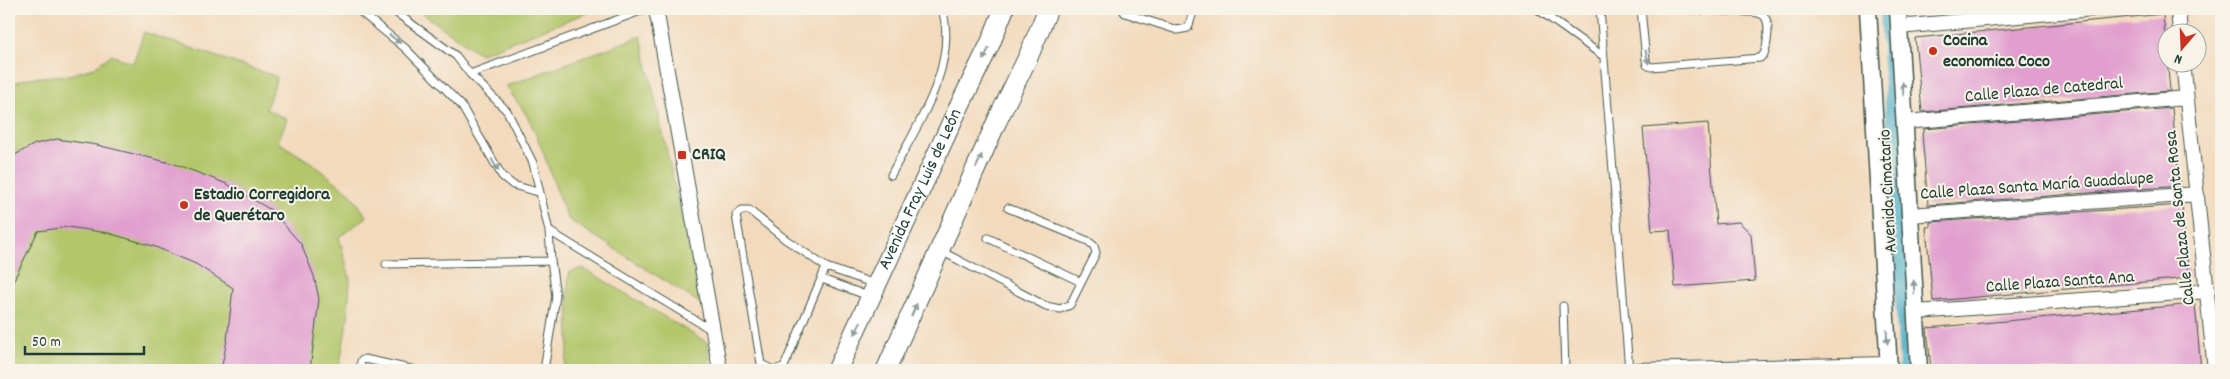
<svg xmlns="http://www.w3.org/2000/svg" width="2230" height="379" viewBox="0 0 2230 379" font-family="Dekko,sans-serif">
	<rect width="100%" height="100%" fill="#f7f3e8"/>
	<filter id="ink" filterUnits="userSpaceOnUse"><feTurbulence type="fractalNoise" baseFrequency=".02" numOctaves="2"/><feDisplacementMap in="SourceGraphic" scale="10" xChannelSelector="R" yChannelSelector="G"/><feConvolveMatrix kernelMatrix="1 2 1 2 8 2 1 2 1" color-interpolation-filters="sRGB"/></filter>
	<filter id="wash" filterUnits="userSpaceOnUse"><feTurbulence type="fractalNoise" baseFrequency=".0096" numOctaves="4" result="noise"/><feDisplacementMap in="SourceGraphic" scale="20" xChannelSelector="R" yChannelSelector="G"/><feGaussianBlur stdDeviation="1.12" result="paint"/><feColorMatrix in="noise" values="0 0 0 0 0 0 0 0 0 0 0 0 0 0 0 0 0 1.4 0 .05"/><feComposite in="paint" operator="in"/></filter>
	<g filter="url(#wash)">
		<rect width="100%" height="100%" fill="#f3dabd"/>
		<path fill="#b3c66a" stroke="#69824f" d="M416,9H597L480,54Z
			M144,32L277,77L266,109L287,119L278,142L312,163L351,194L367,217L339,237L350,278L348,317L339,370H9V85L28,78L69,75L93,68L111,55L133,63Z
			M641,36L701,304L568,219C553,186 545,150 528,118C522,107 513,97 506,86Z
			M583,268L708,343L710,370H564L569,343L568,278L570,272Z"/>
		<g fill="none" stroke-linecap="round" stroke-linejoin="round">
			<path stroke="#48adc7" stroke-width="16" d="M1888,9L1907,370"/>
		</g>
		<g id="blocks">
			<path fill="#e19ecf" d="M2163,14L2170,91L1922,112L1915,38Z
				M2172,108L2180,186L1928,205L1922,133H1924V129Z
				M1708,123L1716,224L1739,222L1751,234L1755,281L1675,287L1670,230L1652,231L1643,128Z
				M57,139L97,145L175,164L227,184L271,210L301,244L314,276L319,299L310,370H221L227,340L233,288L196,264L153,246L108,233L68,227L38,231L9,290V158L35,144Z
				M2182,205L2189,278L1933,301L1926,227H1930V222Z
				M2195,304L2201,370H1931L1927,328Z"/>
		</g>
	</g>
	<g filter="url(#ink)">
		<use href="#blocks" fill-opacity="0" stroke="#3f5549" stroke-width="1"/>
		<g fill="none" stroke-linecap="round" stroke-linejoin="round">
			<defs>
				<path id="service" d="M357,9L405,48L461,105L502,176L513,185L538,192
					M391,9L456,56L470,74L507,111L533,163L549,231L551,261L556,296L544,370
					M1122,9L1125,13L1177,30L1188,28L1194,9
					M1537,9L1603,56
					M1600,9L1629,370
					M1641,9L1646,60L1647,65L1651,67L1760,58L1764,54C1767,46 1771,23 1764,16C1761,13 1756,13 1752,12L1672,9
					M470,74L646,9
					M891,175C916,127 959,65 942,9
					M742,210H749L785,239L826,267L784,367L773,370L761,364L736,215Z
					M549,231L713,331
					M988,238L1081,282
					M941,251L1046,306L1060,309L1070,305L1096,253L1094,246L1088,241L1008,208
					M386,264L551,261
					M826,267L875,284
					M822,279L871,297
					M1563,306L1565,370
					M360,370L361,361L365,359L415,370"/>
				<path id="minor" d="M656,9L720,370
					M2178,9L2180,32
					M1899,27L2092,9
					M2183,62L2215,370
					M1905,122L2186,98
					M1910,215L2197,194
					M1916,312L2208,291
					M1637,370L1888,364"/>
				<path id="tertiary" d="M1868,9L1889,370
					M1898,9L1919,370"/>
				<g id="secondary">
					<path id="s1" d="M837,370L956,113L990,44L1004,9"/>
					<path d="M886,370L997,121L1029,55L1048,9"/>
				</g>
			</defs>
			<use href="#service" stroke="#3f5549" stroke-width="9"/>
			<use href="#minor" stroke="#3f5549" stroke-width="16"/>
			<use href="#tertiary" stroke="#3f5549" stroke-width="19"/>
			<use href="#secondary" stroke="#3f5549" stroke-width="21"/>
			<use href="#service" stroke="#fff" stroke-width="7"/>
			<use href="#minor" stroke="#fff" stroke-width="14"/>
			<use href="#tertiary" stroke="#fff" stroke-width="16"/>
			<use href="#secondary" stroke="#fff" stroke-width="19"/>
		</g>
		<defs><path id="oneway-solid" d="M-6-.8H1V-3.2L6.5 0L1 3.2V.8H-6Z" transform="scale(1.25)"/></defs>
		<g fill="#8f9e9a">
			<use href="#oneway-solid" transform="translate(395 39) rotate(38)"/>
			<use href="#oneway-solid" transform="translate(986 54) rotate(117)"/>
			<use href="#oneway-solid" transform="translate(1647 57) rotate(78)"/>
			<use href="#oneway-solid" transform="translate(1903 89) rotate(-93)"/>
			<use href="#oneway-solid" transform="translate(979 161) rotate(-66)"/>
			<use href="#oneway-solid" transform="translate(495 165) rotate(60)"/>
			<use href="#oneway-solid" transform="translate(1914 287) rotate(-93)"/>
			<use href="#oneway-solid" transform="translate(914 310) rotate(-66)"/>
			<use href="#oneway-solid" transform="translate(858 328) rotate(116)"/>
			<use href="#oneway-solid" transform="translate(1887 337) rotate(87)"/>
		</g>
	</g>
	<g fill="#c8321e" stroke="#f7f3e8" stroke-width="2">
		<circle cx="1933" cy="51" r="5"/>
		<rect x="677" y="150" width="10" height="10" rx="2.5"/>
		<circle cx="184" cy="205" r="5"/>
	</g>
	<g text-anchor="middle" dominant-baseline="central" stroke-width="4" stroke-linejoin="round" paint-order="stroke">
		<g font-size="18" font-weight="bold" fill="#1f3d34" stroke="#f7f3e8" text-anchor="start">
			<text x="1943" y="41">Cocina<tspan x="1943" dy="21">economica Coco</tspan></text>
			<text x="692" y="155">CRIQ</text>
			<text x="194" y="195">Estadio Corregidora<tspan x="194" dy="21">de Querétaro</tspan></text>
		</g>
		<g font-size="18" fill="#1f3d34" stroke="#f7f3e8">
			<text transform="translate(2044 91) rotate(-5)">Calle Plaza de Catedral</text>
			<text transform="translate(2037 187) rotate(-4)">Calle Plaza Santa María Guadalupe</text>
			<text stroke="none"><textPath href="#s1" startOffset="199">Avenida Fray Luis de León</textPath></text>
			<text transform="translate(1889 191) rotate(-93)">Avenida Cimatario</text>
			<text transform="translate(2181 218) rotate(-96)">Calle Plaza de Santa Rosa</text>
			<text transform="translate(2060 283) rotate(-4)">Calle Plaza Santa Ana</text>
		</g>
	</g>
	<rect width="2230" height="379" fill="none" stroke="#f7f3e8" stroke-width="30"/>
	<g transform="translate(2182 48) rotate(199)"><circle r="24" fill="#f7f3e8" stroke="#a1aaa0"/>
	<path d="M0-4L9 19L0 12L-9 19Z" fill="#c8321e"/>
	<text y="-8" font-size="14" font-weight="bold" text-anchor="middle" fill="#1f3d34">N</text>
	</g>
	<path d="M25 346v8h119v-8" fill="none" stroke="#1f3d34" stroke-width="2.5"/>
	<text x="32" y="346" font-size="15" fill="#1f3d34" stroke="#f7f3e8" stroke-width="4" paint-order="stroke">50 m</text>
</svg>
